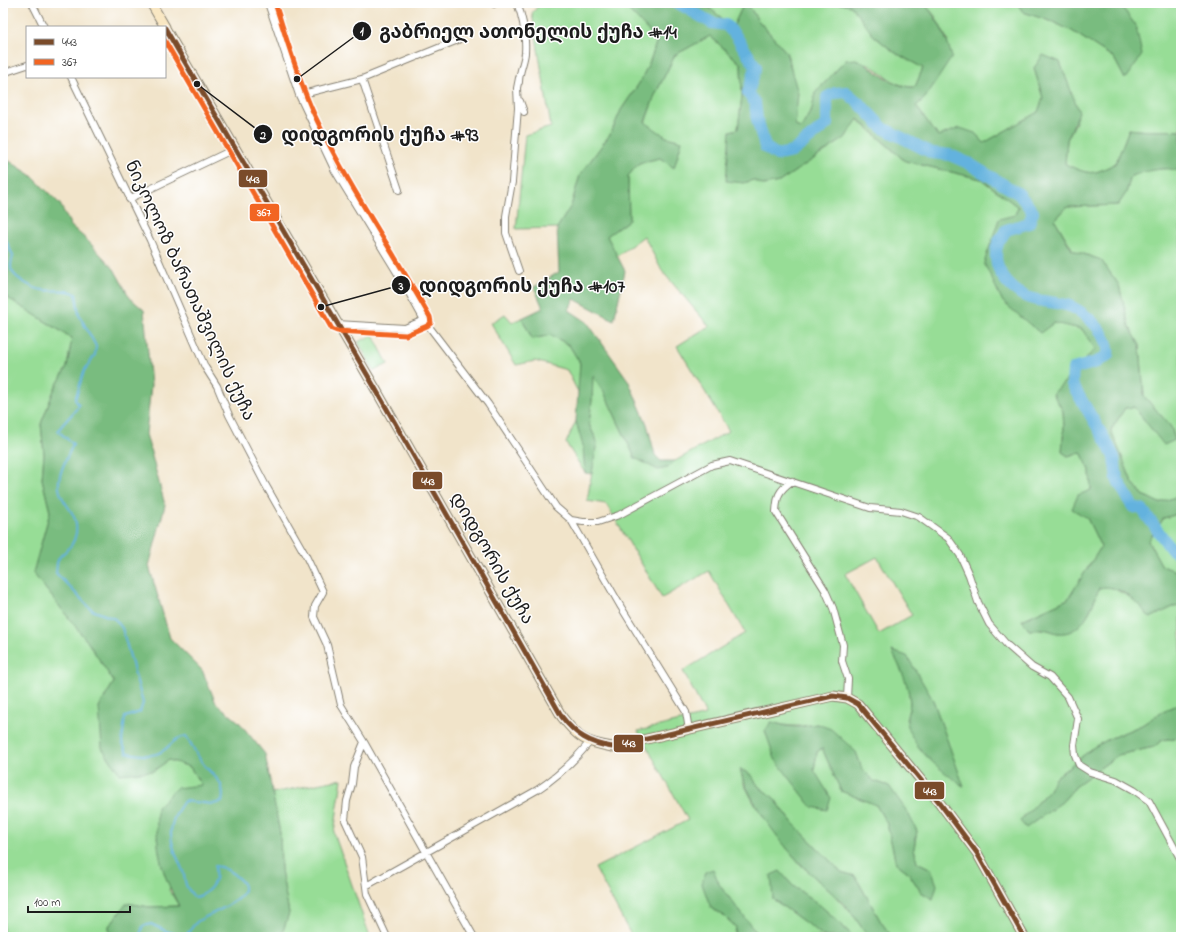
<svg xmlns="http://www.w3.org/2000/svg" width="1184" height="940" viewBox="0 0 1184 940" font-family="'Indie Flower','Noto Sans Georgian',sans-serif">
	<rect width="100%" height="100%" fill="#fff"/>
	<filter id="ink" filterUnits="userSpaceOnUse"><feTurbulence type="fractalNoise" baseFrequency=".025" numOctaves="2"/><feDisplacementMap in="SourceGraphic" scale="8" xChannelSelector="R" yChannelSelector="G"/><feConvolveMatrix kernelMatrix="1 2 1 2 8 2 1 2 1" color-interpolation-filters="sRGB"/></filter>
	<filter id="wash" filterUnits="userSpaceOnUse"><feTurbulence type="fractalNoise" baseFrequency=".012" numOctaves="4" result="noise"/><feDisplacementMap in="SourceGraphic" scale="16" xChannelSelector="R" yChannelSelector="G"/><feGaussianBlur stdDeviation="0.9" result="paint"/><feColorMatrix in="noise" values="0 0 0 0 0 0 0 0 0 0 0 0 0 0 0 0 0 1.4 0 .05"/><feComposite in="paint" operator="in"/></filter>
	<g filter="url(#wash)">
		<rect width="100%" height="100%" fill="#f1e4ca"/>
		<path fill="#97dd96" stroke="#5a7c59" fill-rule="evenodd" d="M541,3H622L657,40L650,61L640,82L621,110L611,133L580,175L571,206L557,228L516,229L525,135L551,127L532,13Z
			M703,3H744L733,27Z
			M747,3H836L851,6L874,36L894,52L923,68L915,87C894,88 883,71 865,63C860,61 852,61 846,60L815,93L812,109L801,128L795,126L796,110L790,62L786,52L757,19Z
			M924,3H1017L1023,12L1053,22L1072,31L1114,58L1125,79L1136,26L1119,3H1181V131C1163,130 1147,132 1129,129L1116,163C1091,176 1090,175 1065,164L1067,140L1076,122L1060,62L1044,56L1034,68L1043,98L1038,112L984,143L975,133L938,136L916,106L925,98L948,41L935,16Z
			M710,36L741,64L742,96L738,129L730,131L744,183L753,180L763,185L779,182L845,138L857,119L905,161L981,179L1018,207L1015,215L1054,323L1082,329L1095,349L1053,394L1063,411L1064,427L1062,452L1068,456L1081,452L1090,470L1091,490L1087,518L1101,547L1068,599L1022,620L1029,630L1044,629L1058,633C1089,619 1088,619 1099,587L1109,586L1137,601L1150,618L1173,607L1181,606V703L1163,711L1142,725L1111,738L1094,747L1055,778L1049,790L1020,821L1062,802L1078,784L1118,755L1154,747L1162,740L1181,737V937H892L881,922L855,876L841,872L792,822L774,798L759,787L750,774L740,769L744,784L754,803L786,847L801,865L832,893L854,916L868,937H854L821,906L793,886L780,872L773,899L825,937H760L720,886L711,908L725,917L736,927L734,937H632L595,868L688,820L638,731L706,715L683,671L745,633L709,571L662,598L606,504L587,501L597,442L589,424L592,400V375L603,390L635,458L668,468L675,461L729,431L677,346L709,326L662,271L644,236L617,256L607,236L629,220L628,176L639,163L660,158L674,167L682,141L666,137L645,123L655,95L675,55ZM877,557L912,615L879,634L845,574ZM908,685L933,700L963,786L906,720L910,705ZM771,722C788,727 800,727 817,724L856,752L862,769L874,781L889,786L917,831L914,848L917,862L931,869L933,899L921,892L908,872L896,863L887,824L876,805L841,791L822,748L817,752L814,770Z
			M1172,168L1181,172V495L1159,503L1143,495L1132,482L1111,430L1125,408L1134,407L1151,428L1175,440L1171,427L1144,396L1140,345L1129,326L1119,285L1101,260L1073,250L1055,220L1067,207L1118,205L1126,193L1131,176L1149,170Z
			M3,295L72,338L67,367L54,390L41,424L44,454L42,479L50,512L33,573L87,641L114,682L99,707L153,771L169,760L190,767L201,785L169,890L179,906L149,907L127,903L109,926L110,937H3Z
			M505,314L512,322L522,318L532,339L551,335L569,345L580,363L579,394L567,370L535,361L516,365L491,323Z
			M373,335L388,364L374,371L358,342Z
			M576,421L583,446L585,473L566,443Z
			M1181,513V573H1180L1162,566L1148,541L1164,518Z
			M342,779L334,833L370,937H281L289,913L281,870L280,833L272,793Z"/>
		<path fill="#79bc7f" stroke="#4a6c4e" d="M622,3H703L733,27L744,3H747L757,19L786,52L798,93L795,126L801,128L812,109L815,93L846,60L856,59C875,68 893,89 915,87L923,68L894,52L874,36L851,6L836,3H924C938,19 946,36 952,57L925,98L916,106L938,136L960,128L975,133L984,143L1038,112L1043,98L1034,68L1043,55L1060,62L1079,112L1067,140L1065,164C1090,175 1092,176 1116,163L1129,129C1147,132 1163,130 1181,131V172C1165,165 1148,171 1131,176L1126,193L1118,205L1067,207L1055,220L1072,250L1101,260L1119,285L1129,326L1140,345L1144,396L1171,427L1175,440L1164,445L1134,407L1125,408L1111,430L1132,482L1143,495L1159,503L1181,495V513L1164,518L1148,541L1162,566L1181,573V606L1173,607L1150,618C1138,603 1120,583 1099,588C1092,607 1083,636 1057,633C1053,632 1049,630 1045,629C1040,628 1034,630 1029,630L1022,620L1068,599L1101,547L1087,518L1072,509L1078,495L1091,490L1090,470L1081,452L1068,456L1062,452L1064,427L1063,411L1053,394L1095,349L1082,329L1054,323L1040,333L1003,302L984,263L999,219L1015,215L1018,207L981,179L905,161L858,119L845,138L779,182L763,185L753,180L744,183L726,181L730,131L738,129L742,96L741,64L710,36L675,55L655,95L645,122L666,137L682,141L674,168L660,158L639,163L628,176L629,220L607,236L625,271L614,320L574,299L569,310L587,322L628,380L647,424L655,455L661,461H675L668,468L658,470L635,458L603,390L593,376L592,400L589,424L597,442L592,474L585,473L583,446L576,421L580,363L569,345L551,335L532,339L522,318L543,308L534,287L559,272L557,228L571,206L580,175L611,133L621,110L640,82L650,61L657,40Z
			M1017,3H1119L1136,26L1142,55L1125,79L1114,58L1072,31L1053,22L1023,12Z
			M3,157L31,175L60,204L71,226L87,240L114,269L130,298L144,310L151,385L146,434L165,505L149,566L170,638L202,670L216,703L239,722L265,754L280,833L281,870L289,913L281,937H110L109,926L127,903L149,907L179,906C159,868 156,850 157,807L176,788L201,785L190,767L169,760L153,771L120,774L102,748L99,707L114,682L87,641L33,573L50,512L42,479L44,454L41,424L54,390L67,367L72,338L3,295Z
			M892,651L907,656L933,700L964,787C942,770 911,750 907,721C906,715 910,709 910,703C909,684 900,668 892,651Z
			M1181,703V737L1162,740L1154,747L1118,755L1078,784L1062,802L1026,828L1020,821L1049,790L1055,778L1094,747L1111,738L1142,725L1163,711Z
			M771,722L786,726L798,727L817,724L831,729L856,752L862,769L874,781L889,786L908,813L917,831L914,848L917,862L931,869L937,885L933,899L921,892L908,872L896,863L887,824L876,805L841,791L822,748L817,752L814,770L831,798L827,810L812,807L775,759L765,731Z
			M740,769L750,774L759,787L774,798L792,822L841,872L855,876L881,922L892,937H868C863,930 859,923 854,916C840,897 819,883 802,865C780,843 747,798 740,769Z
			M713,869L720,886L760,937H734L736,927L725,917L711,908L702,884L705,872Z
			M780,871L793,886L821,906L854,937H825L773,899L771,875Z"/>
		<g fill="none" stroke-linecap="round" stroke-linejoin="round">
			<path stroke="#64b2de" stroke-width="2" d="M3,233L13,256C12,261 9,266 12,271C17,280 34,289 43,290C55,292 66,288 76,294L79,315L96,346L95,355L84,371L75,400L79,405C73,415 64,421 58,431L73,444C68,456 57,475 59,488C61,505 79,511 76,533C73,551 61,551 58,560C56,564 57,569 56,573L92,610L115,619L122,628L143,703L140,712L125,717L122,742L127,753C139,755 154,758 164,750C175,742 171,740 186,736C192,745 197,756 204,765C215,778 226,782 222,802L213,804L184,801C164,828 170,841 182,869C185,874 184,882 187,887C189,891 192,894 194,897C202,897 213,888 215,879C216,876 215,870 215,866C224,867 232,872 239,879C260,897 210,913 198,921C193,925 190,931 186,935C173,935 163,930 151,924L143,926L140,935L143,937"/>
			<path stroke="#64b2de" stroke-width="12" d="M678,3L712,23L726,25L736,36L756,67L748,93L755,103L757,119L765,147L777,155L792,152L827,124V97L835,93L846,92L859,103L883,128L932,153L950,155L968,163L1019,194L1033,212L1029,223L1006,230C1004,234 1000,239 998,243C990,266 1007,288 1027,297C1041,303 1058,301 1072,307C1088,315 1111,336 1108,355L1097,362L1073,369L1072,384L1107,443L1114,457L1117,479L1133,507L1142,509L1171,549L1181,555"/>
		</g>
	</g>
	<g filter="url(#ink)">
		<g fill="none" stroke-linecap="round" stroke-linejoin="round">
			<defs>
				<path id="street" d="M32,3L44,27
					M268,3L299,95L335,171L404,284L424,320L488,404L556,507L571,520L583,522H598L619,515L712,465L730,461L870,508L901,511L919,517L948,538L960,555L969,575L978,602L989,624L1007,645L1032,667L1050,677L1068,697L1078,719L1074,745L1075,755L1079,765L1090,772L1116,780L1134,790L1149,801L1181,860
					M517,3C523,18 526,37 525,53C524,63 519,72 519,82
					M494,4L495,3
					M3,73L27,65
					M71,77L150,240L205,367L217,386L229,415L265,484L306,556L323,592L315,606L314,617L327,645L341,705L364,742L354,767L352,784L347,801L345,820L362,857L367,894L387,937
					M519,78L517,88L518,108L512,182L506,216V233L519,271
					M362,79L399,190
					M299,95L362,79L458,40
					M520,101L524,112
					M129,199L236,148
					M337,324L405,328L424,320
					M792,481C778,491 777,496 776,512L825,590L833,608L843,645L842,661L848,679L847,698
					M571,520L621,607L686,712L689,730
					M364,742L474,937
					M366,886L537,790C557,777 574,761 589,743"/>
				<path id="secondary" d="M151,3L165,27
					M165,28L375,388L562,717C579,739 585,742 612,747L833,696L847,698L858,704L939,802L977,853L1024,937"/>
			</defs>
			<use href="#street" stroke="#868073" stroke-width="8"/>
			<use href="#secondary" stroke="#868073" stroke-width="11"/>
			<use href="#street" stroke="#fff" stroke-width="6"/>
			<use href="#secondary" stroke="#f9e7c3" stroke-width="9"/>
			<defs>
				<path id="bus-1" d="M165,28L375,388L562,717C576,735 589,743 612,747L833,696L847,698L858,704L939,802L977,853L1024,937"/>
				<path id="bus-2" d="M165,41L332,329L337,331L406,335L427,326L431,323L430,317C392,249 347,185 314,114C298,79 287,40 275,3"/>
			</defs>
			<use href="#bus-1" stroke="#fff" stroke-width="8"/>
			<use href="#bus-2" stroke="#fff" stroke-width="8"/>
			<use href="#bus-1" stroke="#7a4b2a" stroke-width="5"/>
			<use href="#bus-2" stroke="#f26522" stroke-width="5"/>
		</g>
	</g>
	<g text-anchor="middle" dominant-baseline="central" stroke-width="3" stroke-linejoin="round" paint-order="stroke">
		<g font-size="18" fill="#1c1c1c" stroke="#fff">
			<text transform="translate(189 291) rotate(65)">ნიკოლოზ ბარათაშვილის ქუჩა</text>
			<text transform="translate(491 559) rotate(60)">დიდგორის ქუჩა</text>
		</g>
	</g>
	<path fill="none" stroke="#1c1c1c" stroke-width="1.5" d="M297 79L362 31M197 84L263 134M321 307L401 285"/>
	<g fill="#1c1c1c" stroke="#fff" stroke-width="1.5">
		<circle cx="297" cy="79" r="4"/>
		<circle cx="197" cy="84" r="4"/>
		<circle cx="321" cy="307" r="4"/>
		<circle cx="362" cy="31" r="10"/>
		<circle cx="263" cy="134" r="10"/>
		<circle cx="401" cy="285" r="10"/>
	</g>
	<g font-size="12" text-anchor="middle" font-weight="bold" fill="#fff">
		<text x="362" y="35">1</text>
		<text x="263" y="139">2</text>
		<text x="401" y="290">3</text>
	</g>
	<g font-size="19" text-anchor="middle" font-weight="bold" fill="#1c1c1c" stroke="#fff" stroke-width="3" stroke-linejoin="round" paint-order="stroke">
		<text x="528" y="38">გაბრიელ ათონელის ქუჩა #14</text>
		<text x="380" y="141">დიდგორის ქუჩა #93</text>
		<text x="522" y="292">დიდგორის ქუჩა #107</text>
	</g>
	<g stroke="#fff" stroke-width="1.5">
		<rect x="238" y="169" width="30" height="19" rx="4" fill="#7a4b2a"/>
		<rect x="249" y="203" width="31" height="19" rx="4" fill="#f26522"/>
		<rect x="412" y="471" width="31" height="19" rx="4" fill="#7a4b2a"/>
		<rect x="613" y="734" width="31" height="19" rx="4" fill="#7a4b2a"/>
		<rect x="914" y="781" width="31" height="19" rx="4" fill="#7a4b2a"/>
	</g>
	<g font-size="11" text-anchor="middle" font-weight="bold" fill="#fff">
		<text x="253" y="183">443</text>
		<text x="264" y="216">367</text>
		<text x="428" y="485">443</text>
		<text x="629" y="747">443</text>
		<text x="930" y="795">443</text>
	</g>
	<rect width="1184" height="940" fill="none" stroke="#fff" stroke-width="16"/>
	<rect x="26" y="26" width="140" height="52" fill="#ffffff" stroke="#a4a4a4"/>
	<rect x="34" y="39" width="20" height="6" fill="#7a4b2a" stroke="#a4a4a4"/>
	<text x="62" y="46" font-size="12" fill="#1c1c1c">443</text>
	<rect x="34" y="59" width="20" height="6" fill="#f26522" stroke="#a4a4a4"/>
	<text x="62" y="66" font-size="12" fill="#1c1c1c">367</text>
	<path d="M28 906v6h102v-6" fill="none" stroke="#1c1c1c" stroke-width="2"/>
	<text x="34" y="906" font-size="12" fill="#1c1c1c" stroke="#ffffff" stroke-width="3" paint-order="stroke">100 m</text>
</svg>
